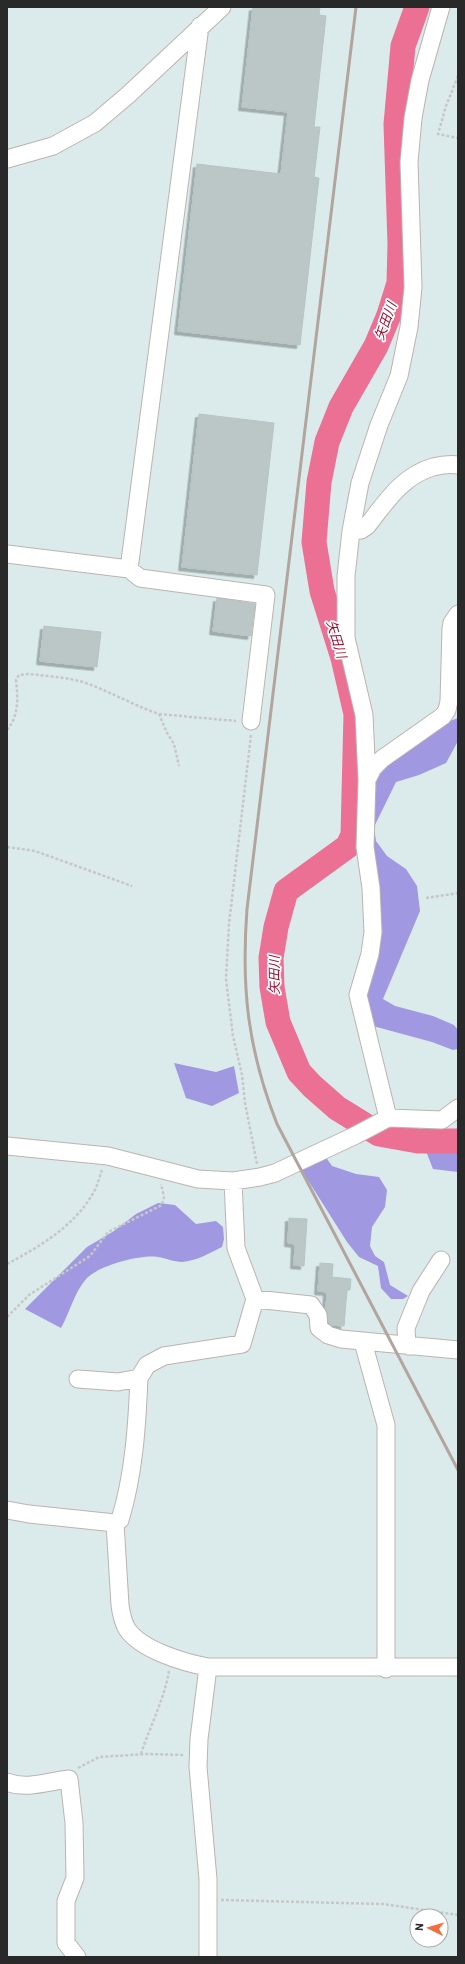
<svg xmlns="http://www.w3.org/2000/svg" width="465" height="1964" viewBox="0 0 465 1964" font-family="Barlow,'Noto Sans JP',sans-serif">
	<defs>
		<filter id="shadow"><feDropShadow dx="-3.5" dy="3.5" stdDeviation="0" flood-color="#0004"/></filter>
	</defs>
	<rect width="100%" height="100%" fill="#dbebeb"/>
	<path fill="#a098e1" d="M458,718V741L446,763L419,775L396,782L374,827L376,841L387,856L406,869L417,886L420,911L383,999L395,1006L433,1016L454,1025L458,1030V1049L453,1050L432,1042L373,1026L366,995L368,844L375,779L387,764L444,723Z
		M174,1063L216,1072L234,1066L239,1093L212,1106L186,1098Z
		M424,1146L458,1148V1172L433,1169Z
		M325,1156L332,1166L356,1174L379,1177L387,1190L385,1207L372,1227L370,1246L375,1256L384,1262L390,1285L408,1296L403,1299H391L381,1288L378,1266L359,1257L347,1242L299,1166Z
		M158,1203L175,1205L196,1224L216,1221L223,1227L224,1239L222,1247C210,1253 196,1261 182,1262C174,1262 166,1258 158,1257C141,1254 97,1266 86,1279C74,1293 70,1312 61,1328L25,1309L87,1247L114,1231L136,1214Z"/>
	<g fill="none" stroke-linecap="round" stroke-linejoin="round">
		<path stroke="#eb7094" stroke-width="25" d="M417,7L403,46L396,124L400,244L399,283L389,315L376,346L341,407L327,442L319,482L314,542L322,591L343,658L356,714L353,835L348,846L286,891L276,927L271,958L272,987L278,1022L299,1072L312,1086L337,1108L379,1134L418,1141H458"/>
	</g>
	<path fill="#bbc6c6" stroke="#b5c5c6" filter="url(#shadow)" d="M253,7L268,9V7H320L319,15L326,16L314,127H320L314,177L319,178L300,345L178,331L197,164L281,174L288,112L242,107Z
		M199,414L274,423L257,575L182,567Z
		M217,598L255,604L251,636L213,631Z
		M44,626L101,632L97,667L40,661Z
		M289,1218L307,1219L304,1266L294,1265L295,1244L288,1243Z
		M320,1263L333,1264L332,1277L351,1279L350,1290H347L344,1326L331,1325L329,1323L326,1309L327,1292L318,1291Z"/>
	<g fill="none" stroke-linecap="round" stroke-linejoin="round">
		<defs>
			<path id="minor" d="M7,159L53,146L95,123L128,95L222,7
				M351,531L361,530L367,526C386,502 402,476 433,467C441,465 451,464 458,465
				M7,554L129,569L200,26
				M129,569L140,578L266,595L251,721
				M367,780L364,715L346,638V576L351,531L360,483L379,425L399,376L409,327L413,287L409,162L413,118L420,80L441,7
				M388,1118L358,995L370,954L373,932L371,888L365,847L367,780L373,768L382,759L443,716L447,710L449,701L451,629L452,623L458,614
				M7,1146L108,1156L198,1179L233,1181L260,1177L275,1173L356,1135L388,1118L442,1120L458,1108
				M255,1299L311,1305L318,1315L319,1328L328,1335L341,1339L458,1350
				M363,1342L386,1425V1669
				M407,1346L406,1328L421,1291L441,1260
				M139,1378C137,1426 134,1474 120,1520L115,1523L120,1605C121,1613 123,1622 127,1629C141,1650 185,1663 208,1667H458
				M78,1379L118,1382L139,1378L147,1365L164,1356L242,1344L255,1299L236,1248L233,1181
				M7,1510L29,1514L115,1523
				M7,1782C27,1790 49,1781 69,1779L74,1823L75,1878L66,1901V1943L77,1957
				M208,1957V1879L198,1767L199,1739L208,1667"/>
		</defs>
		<use href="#minor" stroke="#bdb3af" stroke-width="19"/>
		<path stroke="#c7c7c7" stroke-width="2.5" stroke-dasharray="3 2" stroke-linecap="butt" d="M458,76L446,106L438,134L458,138
			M159,714L236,721
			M7,730C19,716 18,698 16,680L19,675L28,674C46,676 65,677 83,682C109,691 133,705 159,714L167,733L174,744L179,766
			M251,735L229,924L226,979L233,1036L242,1075L245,1103L257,1164
			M7,847L35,851L132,886
			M426,898L458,893
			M7,1264C39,1247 73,1227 92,1195C97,1188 99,1178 102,1170
			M7,1317L29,1295L90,1256L108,1232L162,1205L164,1197L161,1184
			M141,1754C150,1726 164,1700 169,1671
			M78,1768L99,1757L147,1754L184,1755
			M221,1900L383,1904L458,1915"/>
		<use href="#minor" stroke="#fff" stroke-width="17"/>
		<path stroke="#b3a49e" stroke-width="3" d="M356,7L247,909C241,989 248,1050 277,1124L458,1470"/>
	</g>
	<g text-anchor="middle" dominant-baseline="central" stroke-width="3.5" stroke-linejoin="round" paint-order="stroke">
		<g font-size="13" font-style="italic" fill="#96102d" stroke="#fff">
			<text transform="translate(385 321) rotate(-70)">矢田川</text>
			<text transform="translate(337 639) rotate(73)">矢田川</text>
			<text transform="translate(274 975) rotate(-91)">矢田川</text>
		</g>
	</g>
	<rect width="465" height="1964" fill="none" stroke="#292929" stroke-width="16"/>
	<g transform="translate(429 1928) rotate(275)"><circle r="19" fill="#ffffff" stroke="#a9a9a9"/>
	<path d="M0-3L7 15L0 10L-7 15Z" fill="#f56d3e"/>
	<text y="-6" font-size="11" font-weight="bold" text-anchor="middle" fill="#292929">N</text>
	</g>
</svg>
